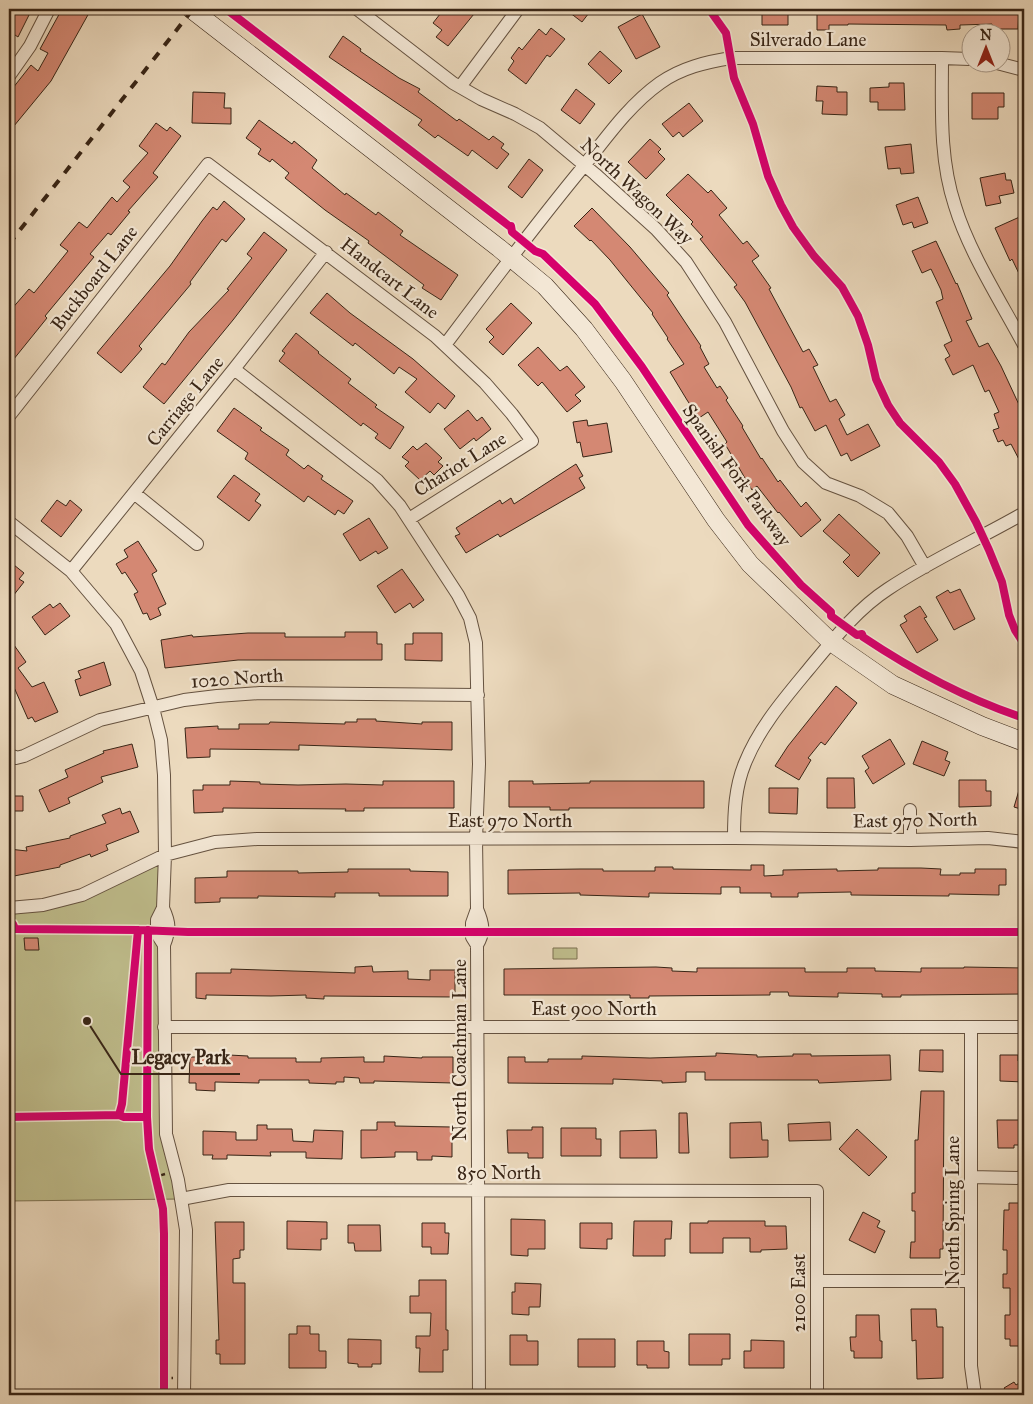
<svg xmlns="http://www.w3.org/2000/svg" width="1033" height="1404" viewBox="0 0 1033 1404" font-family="'IM FELL Great Primer',serif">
	<rect width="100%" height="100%" fill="#ecdabe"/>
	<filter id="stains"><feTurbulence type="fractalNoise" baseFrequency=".004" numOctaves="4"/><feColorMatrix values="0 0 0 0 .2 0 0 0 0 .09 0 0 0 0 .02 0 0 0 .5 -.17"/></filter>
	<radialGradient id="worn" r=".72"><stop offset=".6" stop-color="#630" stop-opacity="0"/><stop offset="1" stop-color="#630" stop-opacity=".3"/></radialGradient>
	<path fill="#bfbd8c" stroke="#7c7151" d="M165,855L166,1134L181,1199L9,1201V908L43,905Z
		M553,948H577V959H553Z"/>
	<path fill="#d48873" stroke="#382516" d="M9,9H17L29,15L18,37L9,31Z
		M62,9H81L89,13L51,81L9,132V93L31,65L38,71L48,53L40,49Z
		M444,9H478L448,46L436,37L442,30L433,23Z
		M565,9H592L582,22Z
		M762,9H784V11H788V25H762Z
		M817,9H843V11L862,10V9H885V10H906V9H973V10L1019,9L1018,29H992V24L960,25V29L947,30L946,25L848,24V25H829V30H817Z
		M642,14L660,47L636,59L618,27Z
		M551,28L565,39L550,57L547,55L526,84L508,70L514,61L511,58L519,47L522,50L539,29L546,35Z
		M343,36L361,49L360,51L399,78L420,89L418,92L457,121L459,119L489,140L493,136L504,144L501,148L509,154L497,169L472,150L468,156L438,135L435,138L418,125L422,120L329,57Z
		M600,51L622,71L609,84L588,64Z
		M889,83H904L905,110H878V102H870V88L889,87Z
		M817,86L837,87V92H847V115L822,114L823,101H816Z
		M576,89L595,104L580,124L561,110Z
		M193,92L225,93L224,108H231V124L192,123Z
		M972,93H1004V107H998V119H972Z
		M689,103L703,121L683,137L679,132L673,137L662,124Z
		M259,120L292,144L294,141L317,160L312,168L345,195L346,193L376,215L378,212L403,231L400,235L458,275L441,300L422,288L424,285L368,243L369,241L325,210L285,178L289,173L272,159L270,162L258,154L261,149L246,138Z
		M156,123L167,131L170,127L181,136L153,173L158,177L128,211L130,212L111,235L108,233L90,254L94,257L45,316L47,318L9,365V321L14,315L10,311L29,289L34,293L68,251L60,245L79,222L87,228L112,197L117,202L130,187L123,181L148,153L139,146Z
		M650,139L661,149L658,152L665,159L646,179L628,162Z
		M911,144L914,173L901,174L900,168L888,169L885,147Z
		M529,159L543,170L522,198L508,187Z
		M1005,173L1006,180H1011L1014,193L999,196L1001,203L986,206L980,178Z
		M688,174L708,193L711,190L727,208L719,215L743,244L747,241L759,256L752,261L771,288L769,289L803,352L809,349L818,365L813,367L830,402L836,399L845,415L839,419L847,435L868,424L880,446L851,461L847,453L841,456L826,425L815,431L802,407L800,408L791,387L745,302L734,287L737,285L700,239L703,237L691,224L693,222L666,195Z
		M918,197L928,223L914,228L912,222L903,225L896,205Z
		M224,201L245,219L226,242L222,239L190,282L191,284L139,346L142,349L121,373L97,353L170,266L202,221L213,207L217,210Z
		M592,208L630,247L669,293L667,295L701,346L700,347L709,364L704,367L717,388L720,386L728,398L726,400L743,426L742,427L761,459L762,458L778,482L780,480L801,507L806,502L821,520L801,537L779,512L778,513L757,486L752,490L725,444L727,442L708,412L699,418L687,400L670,372L684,364L667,339L668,338L652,314L653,313L610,260L591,240L590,241L574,226Z
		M1024,215V284L1012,259L1010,261L995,228Z
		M264,232L287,250L233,320L164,404L143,387L162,363L165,365L189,332L229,290L227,289L252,258L247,254Z
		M936,241L956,284L957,283L972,319L966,321L979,347L988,343L1001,366L1021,409L1024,407V469L1011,444L1006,446L1003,440L998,442L993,430L999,428L994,414L999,412L989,390L985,392L973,365L953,375L945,359L950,356L944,345L952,341L936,302L943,299L941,290L931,269L922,273L912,251Z
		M327,293L350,313L413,359L455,396L445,409L438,403L430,413L405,392L417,379L399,367L394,374L355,343L353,346L310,313Z
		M511,303L532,323L503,355L489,342L494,337L486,329Z
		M296,333L319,352L318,353L351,379L348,383L377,405L375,407L404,427L390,449L375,438L378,434L363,423L361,426L279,361L285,353L282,351Z
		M538,347L560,371L567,366L585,387L575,395L581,401L567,412L542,382L538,386L518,365Z
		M234,408L262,428L260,430L289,450L286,455L304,469L308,465L323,476L321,479L353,501L344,514L338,510L335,515L308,496L304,502L245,459L248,453L217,431Z
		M468,410L477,421L482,417L491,429L476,441L474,438L460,449L444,429Z
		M587,420L588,426L607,423L612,452L583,457L580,442L577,443L573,422Z
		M426,443L442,458L438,462L443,466L434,475L430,471L420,480L405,466L409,462L402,457L413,446L417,450Z
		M576,464L583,476L579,478L585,488L500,537L498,534L466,553L455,536L460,534L456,528L500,500L502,504L511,498L514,504Z
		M234,475L260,494L255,501L261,505L249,521L217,497Z
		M57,500L66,506L70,500L82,510L61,537L41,521Z
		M839,514L880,553L858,577L843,562L850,555L823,531Z
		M369,518L388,548L378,554L376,551L360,561L343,534Z
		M138,541L157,571L152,574L166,604L158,608L161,615L150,620L147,613L143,614L134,594L138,592L125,572L122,574L116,564L128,557L124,550Z
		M9,561L24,573L19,579L24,582L9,601Z
		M402,569L424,600L413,608L410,603L395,613L377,586Z
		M960,589L975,619L954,630L936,597L948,590L950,593Z
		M60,603L70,616L45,635L32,617L50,604L53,608Z
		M920,606L927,617L924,618L938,640L917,653L900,625L907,621L904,616Z
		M345,632H377V644H382V660H238L165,668L161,640L192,635L193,637L248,633H285V637H345Z
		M413,633H442V661L405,660V644H413Z
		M9,638L26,662L18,668L32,687L44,682L58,712L35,722L32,717L28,719L9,676Z
		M104,662L111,685L80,696L75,680L81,678L78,671Z
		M836,686L857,703L825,745L821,742L808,758L811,760L799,780L775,766L788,746Z
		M357,719H376V721L422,724V722H452V750L299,745V750L210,749V757L187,758L185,728L218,726V729H239V724H269L270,722L345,724V722H357Z
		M890,739L905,764L873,784L865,771L869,768L862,756Z
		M922,741L948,752L945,760L950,762L944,776L913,764Z
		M132,744L138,767L101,777L103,782L68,798L70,803L49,812L39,790L68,777L65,770L104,753L103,751Z
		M827,778H854L855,808H827Z
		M959,780H986V791H991V806L959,807Z
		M1022,780H1024V810L1014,807Z
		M230,781L260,782V784L298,785L346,784L383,785V781H454V808H364V811H345L346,809L223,808V812L194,813L193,790H203V785H230Z
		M509,781H533V784L590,783V781H704V808H569V810H550V807H509Z
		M769,788H798L797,814L769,813Z
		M9,796H23V811H9Z
		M120,808L122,814L130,811L139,832L106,845L108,850L91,857L90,854L60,865V867L9,877V849L27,851L26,847L70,838V836L106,823L102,815Z
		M751,865H764V876L783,875V870L837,869V871L878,870V868H921L941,869L940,875H960V873H975V869H1006V885H999V895L949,894V896L851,895V892L798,893V897H771V893H740V887H721V894L649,893V897L580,895V893L508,894V870L580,869H603V871H655V867H673V869L751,870Z
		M348,869H410V871L448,872V896H379V893H335V897L258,896V898H220V902L195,903V878L227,877V871H298V873L348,872Z
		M24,938H38L39,950H25Z
		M372,966L373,972L408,971V979L430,980V970H455V997L324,996V999L306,998V995L271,996L206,995V999L196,998V973H231V969L355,973V967Z
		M656,967L672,968V971L697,972V968H805V972H847V968H875V971L921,972V968H964V967L1024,968V994L913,995H901V997H882V994L838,993V997L789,996L788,992H770V995L649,996V998H630V995H504V969Z
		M920,1050H943V1072L919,1071Z
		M716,1053L757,1055V1057L793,1056V1054H811V1056L890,1055L891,1080L819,1083L818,1080H705V1072H686V1082L662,1083V1081L613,1079V1084L508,1083V1057H525V1062H548V1059H582V1056L650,1058L716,1056Z
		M229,1055L248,1056V1058H296V1062H321V1058L364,1057V1062H384V1056L422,1058V1057H453V1083L374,1081V1083H360L359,1078L344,1077V1082H336V1084L309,1083V1080H259V1083L215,1082V1091L196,1090V1083H189L190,1057H208V1062H229Z
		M1000,1055H1018V1061H1024V1082L1000,1081Z
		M921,1091H944L943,1249H940V1258H910L911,1242H915V1211H912V1193H915V1140H918Z
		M679,1113H687L689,1153H679Z
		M997,1120H1024V1145H1014V1148H998Z
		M377,1122H395V1126L452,1127V1157L432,1156V1160H417V1152H395V1157L361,1158V1130H377Z
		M761,1122L762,1140H768V1157L730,1158V1123Z
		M830,1122L831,1140L789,1141L788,1124Z
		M257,1125H267V1129H292L293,1141L313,1142L314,1130L343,1131L342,1159L306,1158V1152H270L271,1156L227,1155V1159H212L213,1155H203V1131L236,1132V1140H257Z
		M532,1127H543V1158H528V1153H508L507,1130H532Z
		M561,1128H596V1139H601V1156H561Z
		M857,1129L887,1157L869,1176L839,1149Z
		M656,1130L657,1158H620V1131Z
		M1009,1203H1024V1346H1010V1339H1005V1315H1010V1288H1003V1274H1007V1250H1003L1004,1210H1009Z
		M863,1212L880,1221L877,1227L885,1231L875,1253L849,1240Z
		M511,1219L545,1220V1249H528V1256L511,1255Z
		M287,1221L327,1222V1239H321V1250L287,1249Z
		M634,1221H672L671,1239H665V1256H633Z
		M708,1221H765V1226H786L787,1249L761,1250V1252H750V1238H723V1253H690V1223H708Z
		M215,1222H244V1250H240V1258L233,1259V1283H245V1364H220V1354H216V1340H219Z
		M422,1223H445V1233H449L448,1254H431V1247H422Z
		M580,1223H612V1239H607V1249L580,1248Z
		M348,1225H380L381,1251H355L354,1243H348Z
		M419,1280H446V1330H448V1350H443V1372H419L420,1348H416V1336H430L431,1313H410V1296H419Z
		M515,1283L541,1284L540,1307H529V1315L512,1314V1292H515Z
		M911,1309H936L937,1327H943V1378L917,1379L916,1340L912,1341Z
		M856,1315H879L880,1341H882V1358H854V1351H851L850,1337H856Z
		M297,1326H310V1334H319V1351H326V1368H289V1334H297Z
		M689,1334H730V1359H722V1365H689Z
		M510,1335H527V1341H538V1365H510Z
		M348,1339L381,1340V1364H372V1367H358V1364L348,1363Z
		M578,1339H615V1367H578Z
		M751,1340L784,1341V1368H744V1351H751Z
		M637,1341H664V1351L669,1352V1368H647V1365H637Z
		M1024,1380V1395H999L1006,1391L1004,1388L1014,1382L1016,1385Z"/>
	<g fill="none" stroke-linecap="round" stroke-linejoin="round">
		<defs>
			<path id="street" d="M357,9L453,83L481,99L515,114L540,128L595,174L656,229L686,262L725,322L783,431L803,462L826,483L860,496L888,513L907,536L925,567
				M942,58C942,107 939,158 955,206C969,252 1001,302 1024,345
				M993,62L1024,70
				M9,76L30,46L49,9
				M460,87L518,9
				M445,345C490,285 535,225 583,167C606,138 629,105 660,83C681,68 706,62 731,58H942L970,59
				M234,369L377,480L400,506L458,595L470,618L476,643L479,764L476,839L477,909L472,923V937L477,945L479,1395
				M9,416L208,164L435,336L485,383L512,414L532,441L409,519
				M134,493L197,544
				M9,522L71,571L116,624L141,671L153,708L161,740L164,775L165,855L163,908L157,920V934L164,945
				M71,571L234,369L326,252
				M9,754L16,758L24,756L100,720L184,700L217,696L260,693L478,695
				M910,810V840
				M734,838C734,813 735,787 745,763C759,728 784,699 808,670C832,641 857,609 888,589C931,560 979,539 1024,513
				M9,908L43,905L82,895L165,855L215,842L257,839L734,838L910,840L988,838L1024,842
				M163,908C170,923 170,930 164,945L166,1134L178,1180L186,1230L184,1395
				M477,909C483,923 485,932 477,945
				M164,1027H1024
				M971,1027V1366L975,1395
				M971,1177L1024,1178
				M181,1199L229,1190L817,1191V1395
				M817,1281H971"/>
			<path id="secondary" d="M191,9L499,248L545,286L584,329L623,381L716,520L750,564L831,642L893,685L982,726L1024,742"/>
		</defs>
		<use href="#street" stroke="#655240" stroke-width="14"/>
		<use href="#secondary" stroke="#382516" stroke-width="19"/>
		<path stroke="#382516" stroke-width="2.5" stroke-dasharray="4 2.5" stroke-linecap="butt" d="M155,1177L165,1174
			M165,1378H173"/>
		<use href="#street" stroke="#f3e7d5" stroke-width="12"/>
		<use href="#secondary" stroke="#f3e7d5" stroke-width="18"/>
		<path stroke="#382516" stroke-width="4" stroke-dasharray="9 9" stroke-linecap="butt" d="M9,244L193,9"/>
		<defs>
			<path id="cycleway" d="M226,9L504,222L509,226H511L512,232L535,251L543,254L595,304L642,367L748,525L801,585L831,612V616L857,635L862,634L863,637C914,671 966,699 1024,718
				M709,9L726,33L734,78L753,124L768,176L781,205L793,227L814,256L842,287L858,316L868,345L876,379L888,405L900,423L939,462L955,484L976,522L989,550L1002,582L1009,615L1015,630L1024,644
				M9,924H13L15,929L138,930L188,932H1024
				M138,930L122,1104L119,1115L124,1117H147L149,1149L163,1209L164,1234V1395
				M9,1117L119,1115
				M147,1117L148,930"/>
		</defs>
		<use href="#cycleway" stroke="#f3e7d5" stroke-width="11"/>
		<use href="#cycleway" stroke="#d6006c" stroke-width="8"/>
	</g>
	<g text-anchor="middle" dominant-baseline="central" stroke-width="4.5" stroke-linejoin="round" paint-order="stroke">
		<g font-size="19" fill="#382516" stroke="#f3e7d5">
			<text x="808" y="39">Silverado Lane</text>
			<text transform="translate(637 191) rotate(43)">North Wagon Way</text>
			<text transform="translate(94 278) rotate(-52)">Buckboard Lane</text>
			<text transform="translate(390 278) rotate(38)">Handcart Lane</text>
			<text transform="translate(185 401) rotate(-51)">Carriage Lane</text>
			<text transform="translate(460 464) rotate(-32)">Chariot Lane</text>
			<text transform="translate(737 475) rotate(54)">Spanish Fork Parkway</text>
			<text transform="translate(237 678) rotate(-4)">1020 North</text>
			<text x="510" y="820">East 970 North</text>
			<text transform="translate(915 820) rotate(-1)">East 970 North</text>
			<text x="594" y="1008">East 900 North</text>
			<text transform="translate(459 1050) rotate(-90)">North Coachman Lane</text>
			<text x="499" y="1172">850 North</text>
			<text transform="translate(952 1211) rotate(-90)">North Spring Lane</text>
			<text transform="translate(798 1293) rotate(-90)">2100 East</text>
		</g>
	</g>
	<path fill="none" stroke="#382516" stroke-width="2" d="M87 1021L121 1074H240"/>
	<circle fill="#382516" stroke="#f3e7d5" stroke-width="2" cx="87" cy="1021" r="5"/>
	<g font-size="20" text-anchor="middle" font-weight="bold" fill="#382516" stroke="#f3e7d5" stroke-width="4.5" stroke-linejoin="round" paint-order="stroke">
		<text x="181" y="1064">Legacy Park</text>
	</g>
	<rect width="1033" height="1404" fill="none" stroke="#ecdabe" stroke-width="30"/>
	<rect x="10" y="10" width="1013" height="1384" fill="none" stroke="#382516" stroke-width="2.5"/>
	<rect x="15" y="15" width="1003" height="1374" fill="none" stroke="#382516"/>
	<g transform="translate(986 48)"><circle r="24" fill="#f3e7d5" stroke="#a89989"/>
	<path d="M0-4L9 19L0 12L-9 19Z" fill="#8f2418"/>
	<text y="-8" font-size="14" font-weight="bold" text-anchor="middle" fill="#382516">N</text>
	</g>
	<rect width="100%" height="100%" filter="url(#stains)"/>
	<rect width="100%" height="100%" fill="url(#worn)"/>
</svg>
